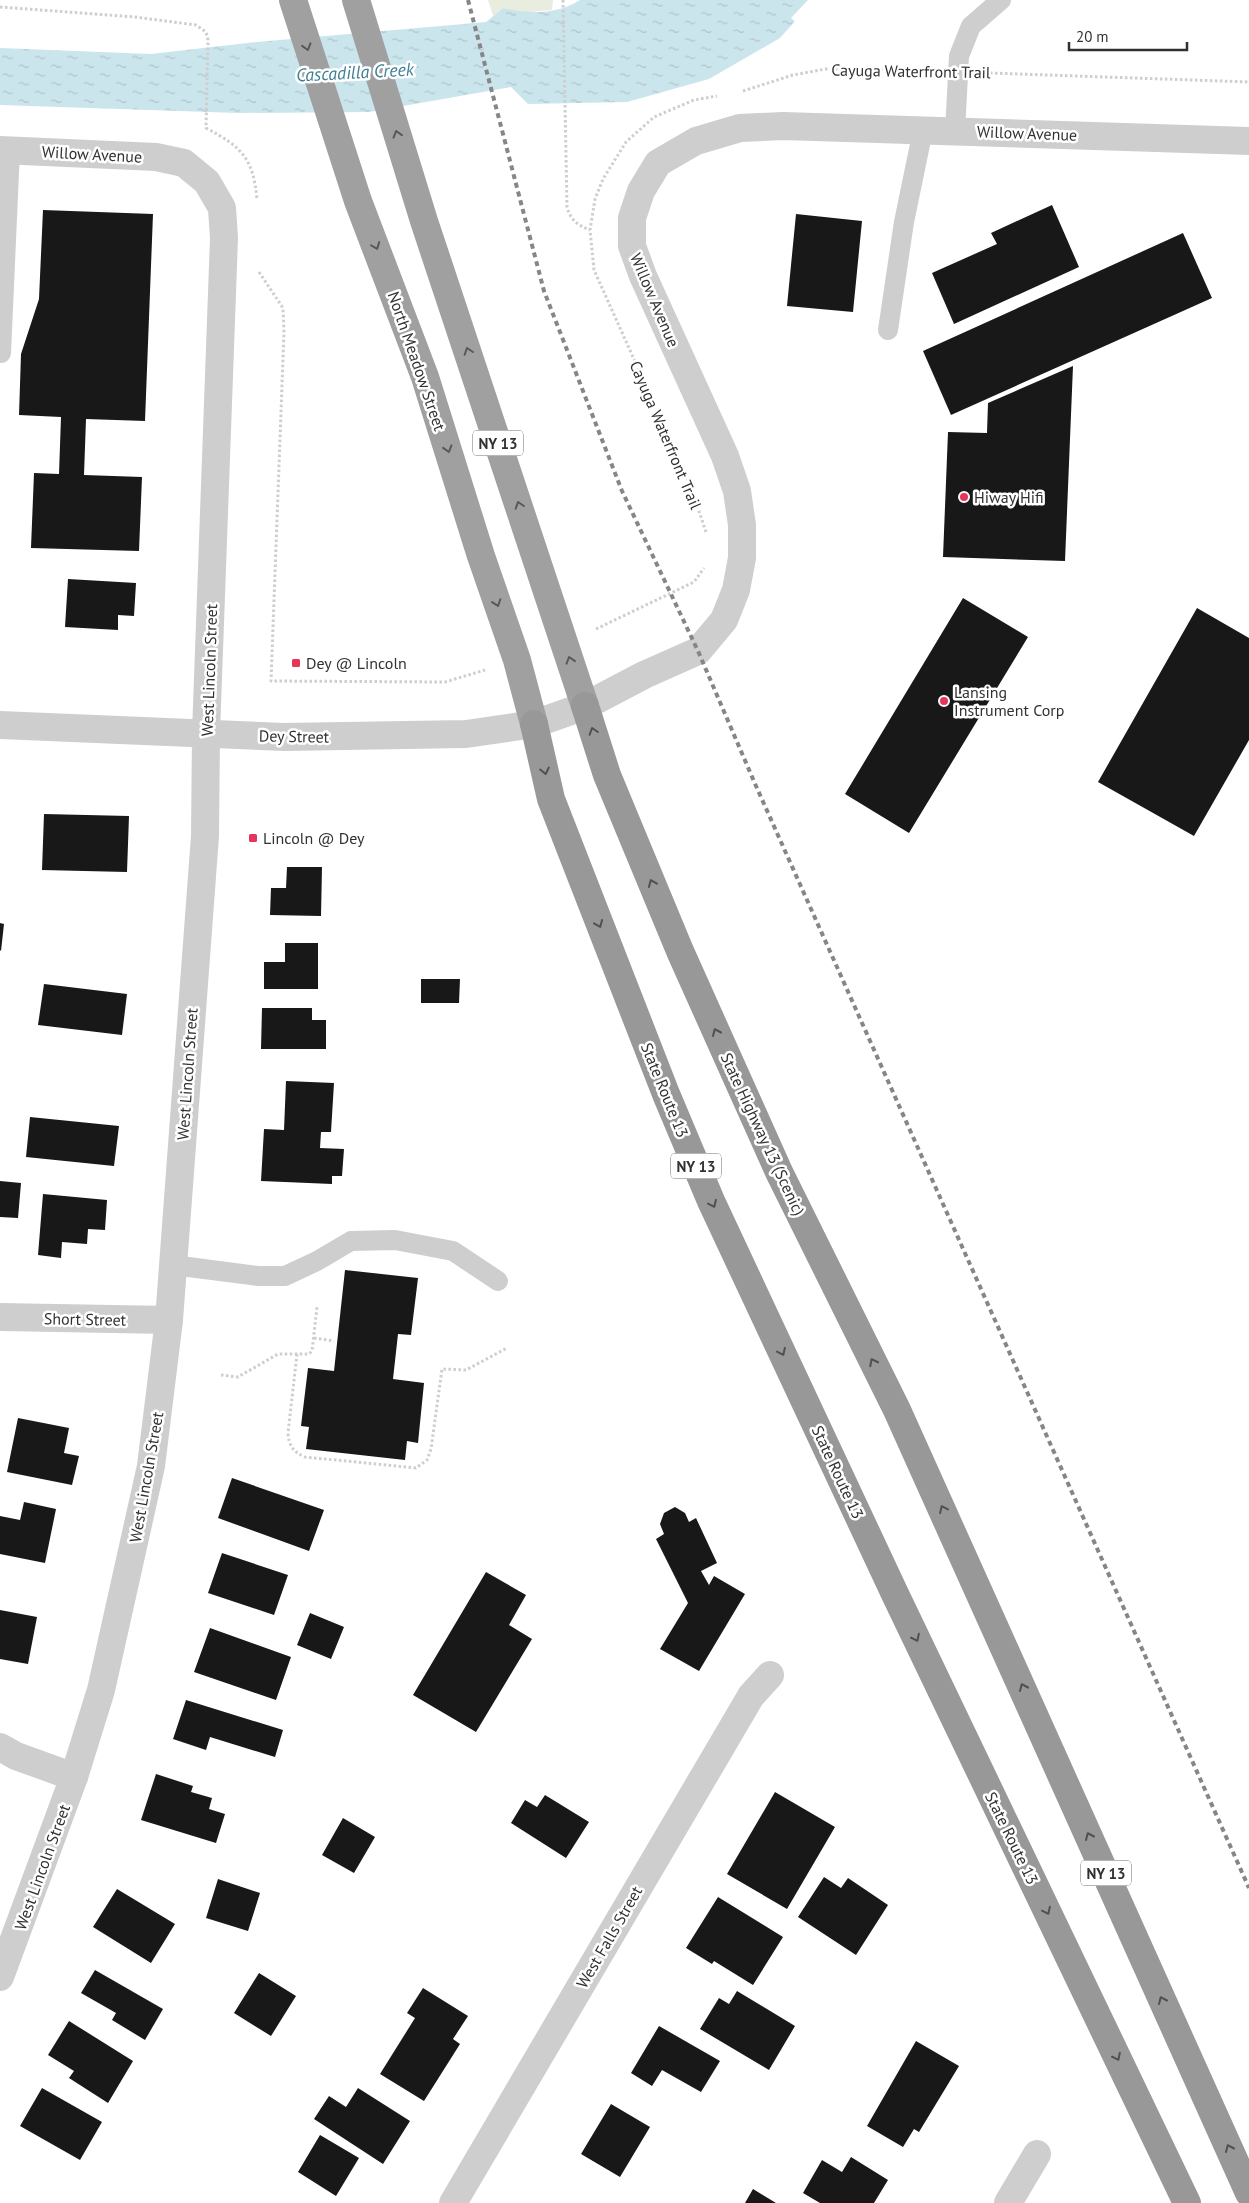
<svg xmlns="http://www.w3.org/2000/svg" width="1249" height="2203" viewBox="0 0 1249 2203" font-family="'PT Sans',sans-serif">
	<defs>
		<pattern id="water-ripples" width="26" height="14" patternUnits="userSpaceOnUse" patternTransform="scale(1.25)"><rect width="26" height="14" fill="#cbe5ed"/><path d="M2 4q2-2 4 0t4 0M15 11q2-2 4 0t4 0" fill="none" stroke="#afc5cc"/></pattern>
	</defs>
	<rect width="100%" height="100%" fill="#fff"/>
	<path fill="#e9eddf" d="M488,0H553L552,10L520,13L503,8L493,16Z"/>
	<path fill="url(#water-ripples)" d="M580,0H814L780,38L709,79L627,102L528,104L511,87L369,112L239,113L0,105V48L151,54L257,42L486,22L503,8C528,14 557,15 580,0Z"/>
	<path fill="#fff" d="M808,0H817L797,23L791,18Z"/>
	<path fill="#181818" d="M1052,205L1079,267L954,324L932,273L997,244L991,233Z
		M43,210L153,214L145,421L86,419L84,475L142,477L139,551L31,548L34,473L59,474L61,417L19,415L21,354L39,299Z
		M796,214L862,221L853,312L787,306Z
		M1183,233L1212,298L951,415L923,351Z
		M1073,366L1065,561L943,557L948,432L987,433L988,403Z
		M68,579L136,583L134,616L118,615V630L65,627Z
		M963,598L1028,637L909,833L845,794Z
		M1197,608L1249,638V740L1194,836L1098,782Z
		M44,814L129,816L127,872L42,870Z
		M287,867H322L321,916L270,915L271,888H286Z
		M0,923L4,924L1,951L0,950Z
		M285,943H318V989H264V962H285Z
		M421,979H460L459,1003H421Z
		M44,984L127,994L122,1035L38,1025Z
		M262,1008H312V1020H326V1049H261Z
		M286,1081L334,1083L331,1132H321L320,1148L344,1149L342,1176H332V1184L261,1181L264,1129L284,1130Z
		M30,1117L119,1126L114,1166L26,1157Z
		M0,1181L21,1183L18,1218L0,1217Z
		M43,1194L107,1200L105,1230L88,1229L87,1244L62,1242L61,1258L38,1255Z
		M345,1270L418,1278L411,1335L398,1334L393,1379L424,1383L418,1443L407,1441L405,1460L306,1449L309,1427L301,1426L308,1368L334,1371Z
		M18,1418L69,1428L64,1453L79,1456L72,1485L7,1472Z
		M232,1478L324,1510L309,1551L218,1518Z
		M24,1502L56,1509L45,1563L0,1554V1516L20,1520Z
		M675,1507L685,1513L689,1522L696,1518L717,1563L701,1571L709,1585L714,1576L745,1594L699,1671L660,1649L688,1603L656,1539L664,1534L660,1524L664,1513Z
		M222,1553L288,1575L274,1615L208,1593Z
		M486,1572L526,1595L509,1625L532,1639L476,1732L413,1695Z
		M0,1610L37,1617L28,1664L0,1659Z
		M310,1613L344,1627L331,1659L297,1645Z
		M210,1628L291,1657L276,1700L194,1672Z
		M186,1700L283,1730L275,1757L210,1737L206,1750L173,1739Z
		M156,1774L193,1786L191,1792L212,1798L209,1809L225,1814L216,1843L141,1820Z
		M775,1792L835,1827L787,1909L727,1874Z
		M545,1795L589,1822L566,1858L511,1823L525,1800L537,1807Z
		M343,1818L375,1837L354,1873L322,1855Z
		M824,1877L841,1888L848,1878L888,1905L856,1955L798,1917Z
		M218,1879L260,1893L248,1931L206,1918Z
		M117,1889L175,1924L151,1963L93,1927Z
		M718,1897L783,1937L753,1985L714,1961L712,1964L686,1948Z
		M95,1970L163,2009L145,2040L112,2020L116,2013L81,1993Z
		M259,1973L296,1996L271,2036L234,2013Z
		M423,1988L468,2016L453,2039L460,2044L424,2101L380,2074L415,2018L407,2013Z
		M737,1991L795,2026L769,2070L700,2029L719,1998L729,2004Z
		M69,2021L133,2061L108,2103L69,2078L74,2071L48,2055Z
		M659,2026L720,2061L701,2092L662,2070L652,2086L631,2073Z
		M916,2041L959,2066L919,2132L914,2129L903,2147L867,2126Z
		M42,2088L102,2122L80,2160L20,2126Z
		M358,2088L410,2121L383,2164L314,2119L329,2096L346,2107Z
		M611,2104L650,2127L620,2177L581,2154Z
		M320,2135L359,2158L336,2196L298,2172Z
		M851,2157L888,2180L874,2203H820L803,2193L822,2160L842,2172Z
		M753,2189L776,2203H745Z"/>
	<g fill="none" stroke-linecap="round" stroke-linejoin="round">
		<path stroke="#cecece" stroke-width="3" stroke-dasharray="2.5 2.5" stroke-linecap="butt" d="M563,0L567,207C571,221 578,225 590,230
			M0,7L135,17L196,25L206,32L208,40L206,128C242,147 253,158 257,199
			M990,73L1249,82
			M743,91L793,75L826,69L929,70
			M259,272L283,308L284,332L271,681L445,682L485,670
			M706,532L690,484L594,270L590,230L595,199L603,179L626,142L654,117L694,100L717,96
			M596,629L694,582L704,568
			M314,1338L334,1341
			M297,1354L288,1433C289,1446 293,1452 305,1457L416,1468L427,1460L431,1449L442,1369L466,1370L507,1348
			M221,1375L238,1377L278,1354H309L312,1351L317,1307"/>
		<path stroke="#cecece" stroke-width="20" d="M955,131L959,56L971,26L1001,0
			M888,330L904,222L923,130
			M1,353L10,150
			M173,1265L258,1276H285L317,1261L351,1241L395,1240L453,1251L498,1281"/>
		<path stroke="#cecece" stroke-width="28" d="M0,150L156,157L184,163L207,182L222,208L224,238L206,733
			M585,706L644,675L698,651L724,620L736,590L742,558V525L737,491L725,456L643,276L632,246V218L641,191L658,163L696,141L740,128L783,126L1249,141
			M0,1317L169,1320
			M0,1747L16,1756L74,1777
			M453,2203L751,1696L770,1675
			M1008,2203L1037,2154"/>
		<path stroke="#cecece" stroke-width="28" d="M0,725L284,737L466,734L534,724L585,706
			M0,1977L74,1777L101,1690L151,1466L169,1320L205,836L206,733"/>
		<path stroke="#a0a0a0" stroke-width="28" d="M293,0L358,201L425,377L481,556L517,660L534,724
			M356,0L424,221L585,706"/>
		<path stroke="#989898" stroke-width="28" d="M585,706L607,775L680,951L779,1172L897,1410L1249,2193
			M534,724L551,799L666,1094L711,1201L895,1594L1187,2203"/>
		<path stroke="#868686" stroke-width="4" stroke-dasharray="5 4" stroke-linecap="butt" d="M468,0L544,291L622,491L698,651L756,786L1249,1888"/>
	</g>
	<defs><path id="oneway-chevron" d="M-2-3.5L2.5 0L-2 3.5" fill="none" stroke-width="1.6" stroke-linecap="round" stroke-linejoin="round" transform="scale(1.25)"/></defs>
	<g stroke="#585858">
		<use href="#oneway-chevron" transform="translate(307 47) rotate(73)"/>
		<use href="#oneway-chevron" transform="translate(397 134) rotate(-107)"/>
		<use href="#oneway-chevron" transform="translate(376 246) rotate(69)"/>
		<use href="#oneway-chevron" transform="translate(468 351) rotate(-108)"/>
		<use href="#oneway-chevron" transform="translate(448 449) rotate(73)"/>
		<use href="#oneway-chevron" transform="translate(519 505) rotate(-108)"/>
		<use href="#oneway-chevron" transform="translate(497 603) rotate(71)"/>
		<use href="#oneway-chevron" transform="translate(570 660) rotate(-107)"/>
	</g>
	<g stroke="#505050">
		<use href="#oneway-chevron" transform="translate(593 731) rotate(-108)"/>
		<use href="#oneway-chevron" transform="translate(545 771) rotate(78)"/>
		<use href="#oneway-chevron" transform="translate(652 883) rotate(-113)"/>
		<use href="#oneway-chevron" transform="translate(599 924) rotate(68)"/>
		<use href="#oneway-chevron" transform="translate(716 1032) rotate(-114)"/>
		<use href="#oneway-chevron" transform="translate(713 1204) rotate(65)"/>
		<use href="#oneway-chevron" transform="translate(782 1352) rotate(65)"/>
		<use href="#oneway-chevron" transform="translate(873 1362) rotate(-117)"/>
		<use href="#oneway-chevron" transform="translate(943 1509) rotate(-115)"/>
		<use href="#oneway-chevron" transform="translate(916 1638) rotate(64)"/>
		<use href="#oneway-chevron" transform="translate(1023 1687) rotate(-114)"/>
		<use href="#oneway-chevron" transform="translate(1089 1836) rotate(-114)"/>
		<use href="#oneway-chevron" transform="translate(1047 1911) rotate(64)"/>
		<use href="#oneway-chevron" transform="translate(1162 2000) rotate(-114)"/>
		<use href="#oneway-chevron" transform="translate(1117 2057) rotate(64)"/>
		<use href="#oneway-chevron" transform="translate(1229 2148) rotate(-114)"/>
	</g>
	<g fill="#e6345b" stroke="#fff" stroke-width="2">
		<circle cx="964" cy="497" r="5"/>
		<rect x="291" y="658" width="10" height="10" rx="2.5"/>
		<circle cx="944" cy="701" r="5"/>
		<rect x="248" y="833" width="10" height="10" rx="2.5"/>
	</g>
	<g text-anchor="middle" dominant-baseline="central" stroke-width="5" stroke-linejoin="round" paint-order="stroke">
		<g fill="#fff" stroke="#6f6f6f" stroke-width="1">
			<rect x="473" y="430.5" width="50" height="25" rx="4"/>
			<rect x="671" y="1153.5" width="50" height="25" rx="4"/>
			<rect x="1081" y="1860.5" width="50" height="25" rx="4"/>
		</g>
		<g font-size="15" font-weight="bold" fill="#313131">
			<text x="498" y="443">NY 13</text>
			<text x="696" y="1166">NY 13</text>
			<text x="1106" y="1873">NY 13</text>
		</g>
		<g font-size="16" fill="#313131" stroke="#fff">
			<text transform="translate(911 71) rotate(1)">Cayuga Waterfront Trail</text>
			<text transform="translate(1027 133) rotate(2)">Willow Avenue</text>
			<text transform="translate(92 154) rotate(3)">Willow Avenue</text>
			<text transform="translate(655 300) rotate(67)">Willow Avenue</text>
			<text transform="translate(417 361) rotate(71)">North Meadow Street</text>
			<text transform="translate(666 435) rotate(67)">Cayuga Waterfront Trail</text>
			<text transform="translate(209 670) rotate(-88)">West Lincoln Street</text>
			<text transform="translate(294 736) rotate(1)">Dey Street</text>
			<text transform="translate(187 1074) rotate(-86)">West Lincoln Street</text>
			<text transform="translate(665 1090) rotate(68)">State Route 13</text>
			<text transform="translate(763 1134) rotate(65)">State Highway 13 (Scenic)</text>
			<text transform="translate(85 1319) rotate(1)">Short Street</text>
			<text transform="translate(838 1472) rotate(65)">State Route 13</text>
			<text transform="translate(146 1477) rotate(-80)">West Lincoln Street</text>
			<text transform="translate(1012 1838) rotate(64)">State Route 13</text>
			<text transform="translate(42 1867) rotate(-70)">West Lincoln Street</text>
			<text transform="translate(609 1937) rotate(-60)">West Falls Street</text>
		</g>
		<g font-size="16" fill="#313131" stroke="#fff" text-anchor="start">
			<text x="974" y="497">Hiway Hifi</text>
			<text x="306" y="663">Dey @ Lincoln</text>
			<text x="954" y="692">Lansing<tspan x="954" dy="18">Instrument Corp</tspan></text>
			<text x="263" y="838">Lincoln @ Dey</text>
		</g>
		<g font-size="18" font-style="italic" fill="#3d7f94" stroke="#fff">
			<text transform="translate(355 72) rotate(-3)">Cascadilla Creek</text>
		</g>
	</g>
	<path d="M1069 42v8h118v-8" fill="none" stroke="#313131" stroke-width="2.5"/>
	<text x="1076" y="42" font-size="15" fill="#313131" stroke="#ffffff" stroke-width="4" paint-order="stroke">20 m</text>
</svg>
